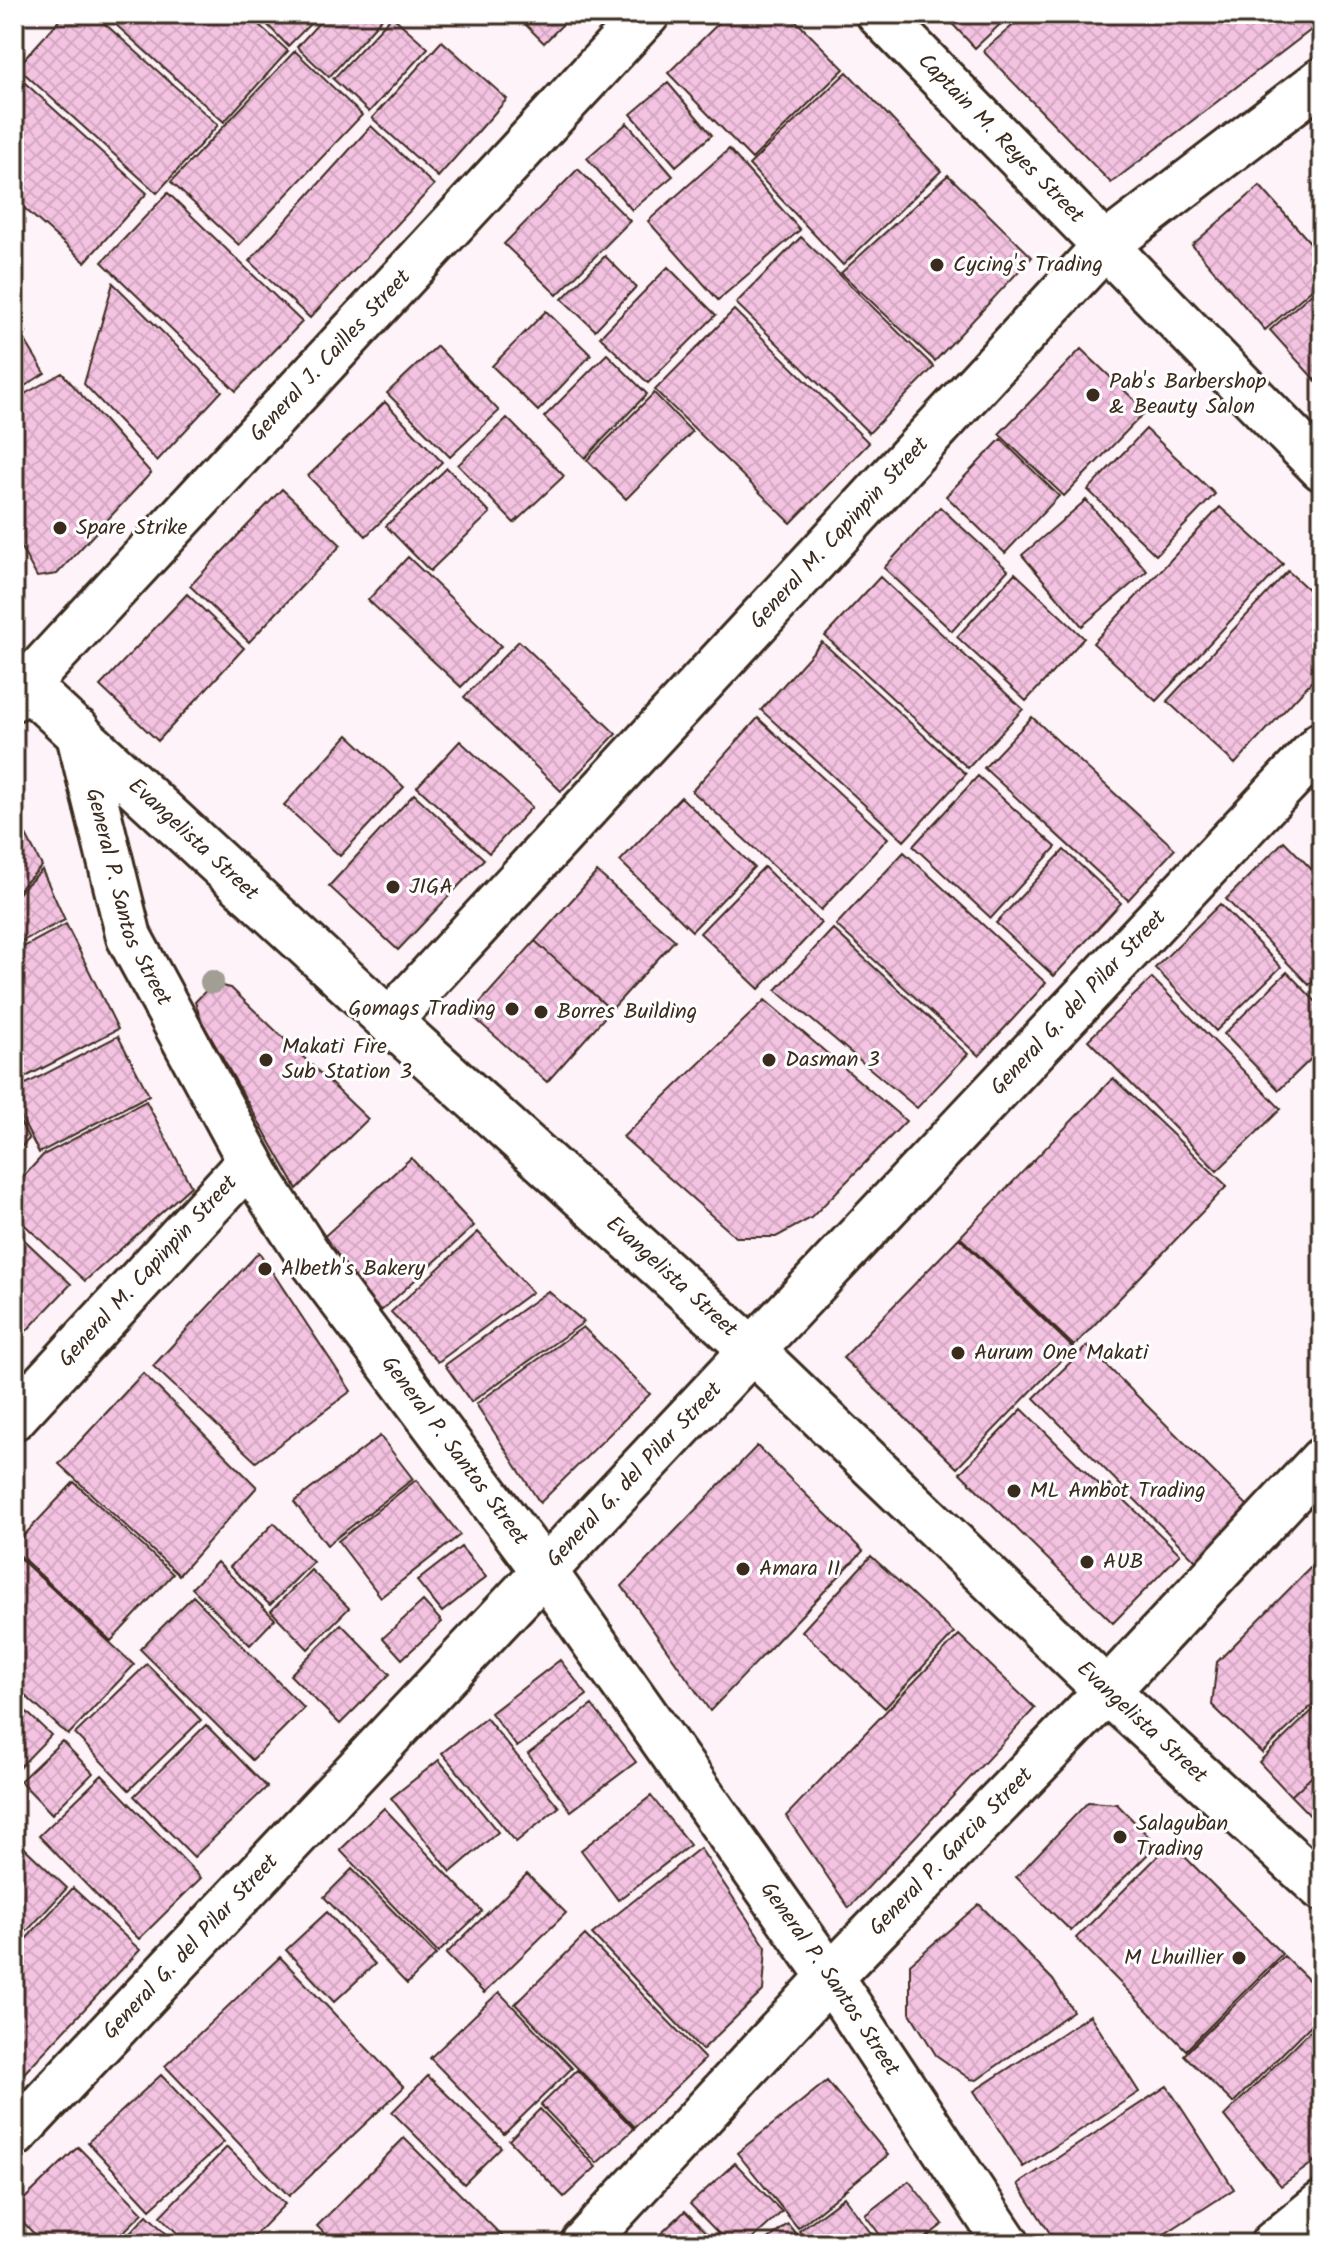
<svg xmlns="http://www.w3.org/2000/svg" width="1336" height="2258" viewBox="0 0 1336 2258" font-family="Kalam,sans-serif">
	<defs>
		<pattern id="building-cross-hatch" width="8" height="8" patternUnits="userSpaceOnUse" patternTransform="scale(2)"><rect width="8" height="8" fill="#f5c3e2"/><path d="M0 0l8 8M0 8l8-8" fill="none" stroke="#d3a8c1"/></pattern>
	</defs>
	<rect width="100%" height="100%" fill="#fdf3f9"/>
	<filter id="ink" filterUnits="userSpaceOnUse"><feTurbulence type="fractalNoise" baseFrequency=".0125" numOctaves="2"/><feDisplacementMap in="SourceGraphic" scale="16" xChannelSelector="R" yChannelSelector="G"/><feConvolveMatrix kernelMatrix="1 2 1 2 8 2 1 2 1" color-interpolation-filters="sRGB"/></filter>
	<g filter="url(#ink)">
		<path fill="url(#building-cross-hatch)" stroke="#3b2a1e" stroke-width="2" d="M65,14H94L218,125L157,193L17,67Z
			M104,14H247L288,51L224,122Z
			M257,14H320L288,46Z
			M327,14H386L329,77L297,47Z
			M515,14H573L544,43Z
			M728,14H789L844,69L752,159L668,73Z
			M943,14H1011L975,48Z
			M1026,14H1313L1320,23L1111,183L983,51Z
			M392,16L428,48L369,112L333,79Z
			M442,41L507,99L438,177L372,118Z
			M295,51L362,115L239,245L171,182Z
			M847,72L941,171L843,265L749,165Z
			M14,73L147,193L85,262L14,199Z
			M668,83L712,135L676,166L631,114Z
			M627,123L673,176L632,210L587,158Z
			M371,126L434,185L310,318L249,261Z
			M729,149L800,230L718,300L648,221Z
			M578,169L630,221L557,295L504,244Z
			M948,175L1032,257L935,361L841,273Z
			M1260,186L1322,256V280L1265,330L1192,245Z
			M168,193L302,322L236,391L102,262Z
			M801,237L934,367L869,433L736,303Z
			M605,256L636,287L595,330L562,299Z
			M668,267L716,315L648,383L600,337Z
			M113,283L222,391L157,461L84,384Z
			M1322,284V388L1270,330Z
			M734,310L869,443L791,523L655,390Z
			M546,311L591,355L538,411L492,366Z
			M14,313L26,332L14,339Z
			M26,342L45,373L14,393V349Z
			M437,346L499,411L450,457L387,393Z
			M1081,349L1146,411L1064,496L999,434Z
			M607,354L647,394L585,458L544,417Z
			M62,373L151,473L57,574L37,577L14,535V400Z
			M654,393L692,432L626,499L587,460Z
			M385,402L442,462L366,536L308,476Z
			M507,418L564,476L514,523L458,465Z
			M1146,429L1215,494L1156,555L1088,490Z
			M1001,439L1059,496L1005,553L946,496Z
			M447,468L490,513L430,571L386,526Z
			M282,489L341,545L249,642L190,586Z
			M1086,500L1147,571L1082,626L1022,555Z
			M940,507L1008,570L952,631L884,568Z
			M1220,507L1283,564L1156,701L1093,643Z
			M408,557L501,646L461,687L368,600Z
			M1288,571L1322,602V670L1235,764L1167,701Z
			M1015,573L1084,638L1026,701L957,637Z
			M880,577L1023,709L968,768L825,636Z
			M187,594L244,648L158,741L100,686Z
			M519,641L616,734L561,791L464,697Z
			M822,642L966,774L904,841L761,710Z
			M1032,717L1175,849L1128,900L984,768Z
			M758,718L888,838L821,910L692,791Z
			M348,735L404,787L340,856L284,805Z
			M460,741L532,807L489,853L417,787Z
			M978,776L1056,847L991,918L913,846Z
			M414,794L484,859L398,950L329,886Z
			M681,797L754,867L692,931L620,861Z
			M14,812L42,866L14,894Z
			M1284,841L1322,880V972L1309,985L1226,899Z
			M1064,850L1121,903L1054,976L996,923Z
			M904,852L1046,983L979,1056L836,925Z
			M764,867L821,923L759,989L700,933Z
			M42,870L65,920L14,945V897Z
			M597,872L675,940L611,1010L535,941Z
			M1220,904L1281,967L1216,1031L1155,968Z
			M66,924L118,1029L14,1083V952Z
			M833,929L968,1054L917,1108L776,990Z
			M535,941L611,1010L547,1082L470,1014Z
			M1287,972L1322,1008V1048L1279,1090L1224,1034Z
			M1152,978L1281,1109L1217,1171L1088,1040Z
			M212,984L231,988L368,1119L297,1189L202,1022L195,1002Z
			M765,1000L906,1121L811,1218L776,1237H736L623,1137Z
			M118,1036L149,1095L39,1153L14,1104V1090Z
			M1113,1078L1227,1186L1074,1346L960,1237Z
			M146,1101L191,1186L85,1281L14,1215V1187L43,1155Z
			M14,1110L29,1139L14,1154Z
			M411,1158L474,1226L381,1311L318,1242Z
			M14,1230L71,1284L14,1344Z
			M478,1232L532,1292L438,1362L391,1312Z
			M959,1238L1073,1348L957,1468L843,1358Z
			M259,1252L351,1391L256,1462L153,1366Z
			M548,1291L584,1322L471,1402L445,1365Z
			M583,1327L650,1394L540,1503L476,1404Z
			M1087,1346L1250,1508L1197,1562L1034,1398Z
			M143,1373L257,1487L179,1575L59,1464Z
			M1022,1409L1104,1490L1109,1485L1180,1554L1113,1623L960,1473Z
			M380,1436L413,1479L327,1545L294,1502Z
			M757,1446L863,1551L710,1711L622,1586Z
			M416,1480L460,1535L381,1597L338,1541Z
			M74,1482L173,1574L111,1641L14,1550V1546Z
			M274,1523L313,1562L270,1605L230,1567Z
			M461,1547L486,1577L442,1612L417,1581Z
			M14,1553L134,1665L68,1735L14,1685Z
			M871,1556L954,1633L885,1708L802,1631Z
			M1322,1556V1696L1262,1753L1212,1705L1217,1662Z
			M217,1562L275,1619L250,1645L192,1588Z
			M311,1570L349,1608L308,1649L271,1611Z
			M193,1596L304,1708L252,1760L140,1649Z
			M423,1601L442,1622L402,1659L383,1638Z
			M341,1624L390,1674L340,1724L290,1675Z
			M959,1635L1035,1708L849,1908L786,1816Z
			M560,1660L587,1695L517,1747L491,1713Z
			M147,1664L201,1720L129,1790L75,1734Z
			M14,1700L51,1735L14,1773Z
			M1322,1701V1767L1291,1796L1259,1762Z
			M592,1705L636,1762L571,1811L528,1754Z
			M486,1718L559,1807L516,1842L442,1753Z
			M206,1725L267,1787L194,1857L134,1796Z
			M62,1741L93,1773L52,1814L20,1781Z
			M439,1760L498,1832L451,1872L391,1798Z
			M1322,1767V1828L1291,1796Z
			M102,1775L201,1878L139,1939L39,1836Z
			M651,1796L690,1845L618,1900L581,1850Z
			M1088,1802L1117,1804L1157,1845L1071,1931L1016,1877Z
			M384,1808L482,1911L438,1953L340,1850Z
			M14,1838L67,1888L14,1945Z
			M1171,1843L1282,1954L1186,2050L1076,1938Z
			M700,1848L766,1947L763,1991L702,2050L592,1934Z
			M352,1869L436,1955L407,1984L324,1897Z
			M527,1874L566,1913L484,1993L446,1954Z
			M73,1888L140,1950L14,2084V1952Z
			M979,1904L1053,1980L1073,2011L977,2080L970,2079L936,2055L910,2013V1964Z
			M327,1912L375,1964L334,2002L286,1950Z
			M585,1935L705,2059L635,2127L515,2004Z
			M1284,1956L1322,1993V2014L1233,2103L1184,2055Z
			M280,1957L404,2087L289,2196L165,2066Z
			M499,1992L572,2068L504,2134L430,2058Z
			M1090,2015L1139,2092L1023,2167L974,2091Z
			M1322,2019V2156L1281,2186L1224,2116Z
			M577,2070L634,2129L597,2163L541,2105Z
			M161,2075L224,2142L150,2209L88,2142Z
			M428,2076L501,2147L464,2184L392,2112Z
			M827,2081L888,2155L798,2228L737,2153Z
			M1167,2086L1234,2189L1149,2244H1057L1018,2184Z
			M540,2109L596,2167L564,2197L509,2140Z
			M404,2138L506,2240L502,2244H335L317,2226Z
			M78,2147L143,2213L111,2244H44L14,2213V2209Z
			M227,2147L285,2204L246,2244H188L160,2216Z
			M735,2163L782,2212L747,2244H729L690,2204Z
			M909,2181L943,2224L918,2244H887L865,2215Z
			M844,2197L879,2244H809L799,2231Z
			M685,2211L717,2244L652,2242Z
			M147,2215L177,2244H120Z
			M788,2224L804,2244H762Z"/>
		<g fill="none" stroke-linecap="round" stroke-linejoin="round">
			<defs>
				<g id="minor">
					<path id="s1" d="M14,698L647,14"/>
					<path id="s2" d="M78,731L129,937L263,1185L311,1259L544,1571L830,1977L1007,2244"/>
					<path id="s3" d="M389,1021L1105,246L1322,80"/>
					<path id="s4" d="M14,1417L250,1161"/>
					<path id="s5" d="M14,2135L1322,744"/>
					<path id="s6" d="M583,2244L830,1977L1107,1691L1322,1460"/>
					<path d="M1273,2244L1322,2204"/>
				</g>
				<g id="tertiary">
					<path id="s7" d="M879,14L1322,468"/>
				</g>
				<g id="secondary">
					<path id="s8" d="M14,674L389,1021L752,1350L1107,1691L1322,1888"/>
				</g>
			</defs>
			<use href="#minor" stroke="#3b2a1e" stroke-width="50"/>
			<use href="#tertiary" stroke="#3b2a1e" stroke-width="50"/>
			<use href="#secondary" stroke="#3b2a1e" stroke-width="50"/>
			<use href="#minor" stroke="#fff" stroke-width="44"/>
			<use href="#tertiary" stroke="#fff" stroke-width="44"/>
			<use href="#secondary" stroke="#fff" stroke-width="44"/>
		</g>
		<circle fill="#a29e94" cx="212" cy="982" r="12"/>
	</g>
	<g fill="#3b2a1e" stroke="#fff" stroke-width="3">
		<circle cx="937" cy="265" r="8"/>
		<circle cx="1093" cy="395" r="8"/>
		<circle cx="60" cy="528" r="8"/>
		<circle cx="393" cy="887" r="8"/>
		<circle cx="512" cy="1009" r="8"/>
		<circle cx="541" cy="1012" r="8"/>
		<circle cx="266" cy="1060" r="8"/>
		<circle cx="769" cy="1060" r="8"/>
		<circle cx="265" cy="1269" r="8"/>
		<circle cx="958" cy="1353" r="8"/>
		<circle cx="1014" cy="1491" r="8"/>
		<circle cx="1087" cy="1562" r="8"/>
		<circle cx="743" cy="1569" r="8"/>
		<circle cx="1120" cy="1837" r="8"/>
		<circle cx="1239" cy="1958" r="8"/>
	</g>
	<g text-anchor="middle" dominant-baseline="central" stroke-width="6" stroke-linejoin="round" paint-order="stroke">
		<g font-size="22" fill="#3b2a1e" stroke="#fff">
			<text stroke="none"><textPath href="#s7" startOffset="174">Captain M. Reyes Street</textPath></text>
			<text stroke="none"><textPath href="#s1" startOffset="466">General J. Cailles Street</textPath></text>
			<text stroke="none"><textPath href="#s3" startOffset="664">General M. Capinpin Street</textPath></text>
			<text stroke="none"><textPath href="#s8" startOffset="244">Evangelista Street</textPath></text>
			<text stroke="none"><textPath href="#s2" startOffset="174">General P. Santos Street</textPath></text>
			<text stroke="none"><textPath href="#s5" startOffset="1554">General G. del Pilar Street</textPath></text>
			<text stroke="none"><textPath href="#s4" startOffset="198">General M. Capinpin Street</textPath></text>
			<text stroke="none"><textPath href="#s8" startOffset="892">Evangelista Street</textPath></text>
			<text stroke="none"><textPath href="#s2" startOffset="822">General P. Santos Street</textPath></text>
			<text stroke="none"><textPath href="#s5" startOffset="906">General G. del Pilar Street</textPath></text>
			<text stroke="none"><textPath href="#s8" startOffset="1540">Evangelista Street</textPath></text>
			<text stroke="none"><textPath href="#s6" startOffset="538">General P. Garcia Street</textPath></text>
			<text stroke="none"><textPath href="#s5" startOffset="258">General G. del Pilar Street</textPath></text>
			<text stroke="none"><textPath href="#s2" startOffset="1470">General P. Santos Street</textPath></text>
		</g>
		<g font-size="22" fill="#3b2a1e" stroke="#fff" text-anchor="start">
			<text x="953" y="265">Cycing's Trading</text>
			<text x="1109" y="382">Pab's Barbershop<tspan x="1109" dy="25">&amp; Beauty Salon</tspan></text>
			<text x="76" y="528">Spare Strike</text>
			<text x="409" y="887">JIGA</text>
			<text x="496" y="1009" text-anchor="end">Gomags Trading</text>
			<text x="557" y="1012">Borres Building</text>
			<text x="282" y="1047">Makati Fire<tspan x="282" dy="25">Sub Station 3</tspan></text>
			<text x="785" y="1060">Dasman 3</text>
			<text x="281" y="1269">Albeth's Bakery</text>
			<text x="974" y="1353">Aurum One Makati</text>
			<text x="1030" y="1491">ML Ambot Trading</text>
			<text x="1103" y="1562">AUB</text>
			<text x="759" y="1569">Amara II</text>
			<text x="1136" y="1824">Salaguban<tspan x="1136" dy="25">Trading</tspan></text>
			<text x="1223" y="1958" text-anchor="end">M Lhuillier</text>
		</g>
	</g>
	<rect width="1336" height="2258" fill="none" stroke="#fff" stroke-width="48"/>
	<rect x="24" y="24" width="1288" height="2210" fill="none" stroke="#3b2a1e" stroke-width="3" filter="url(#ink)"/>
</svg>
